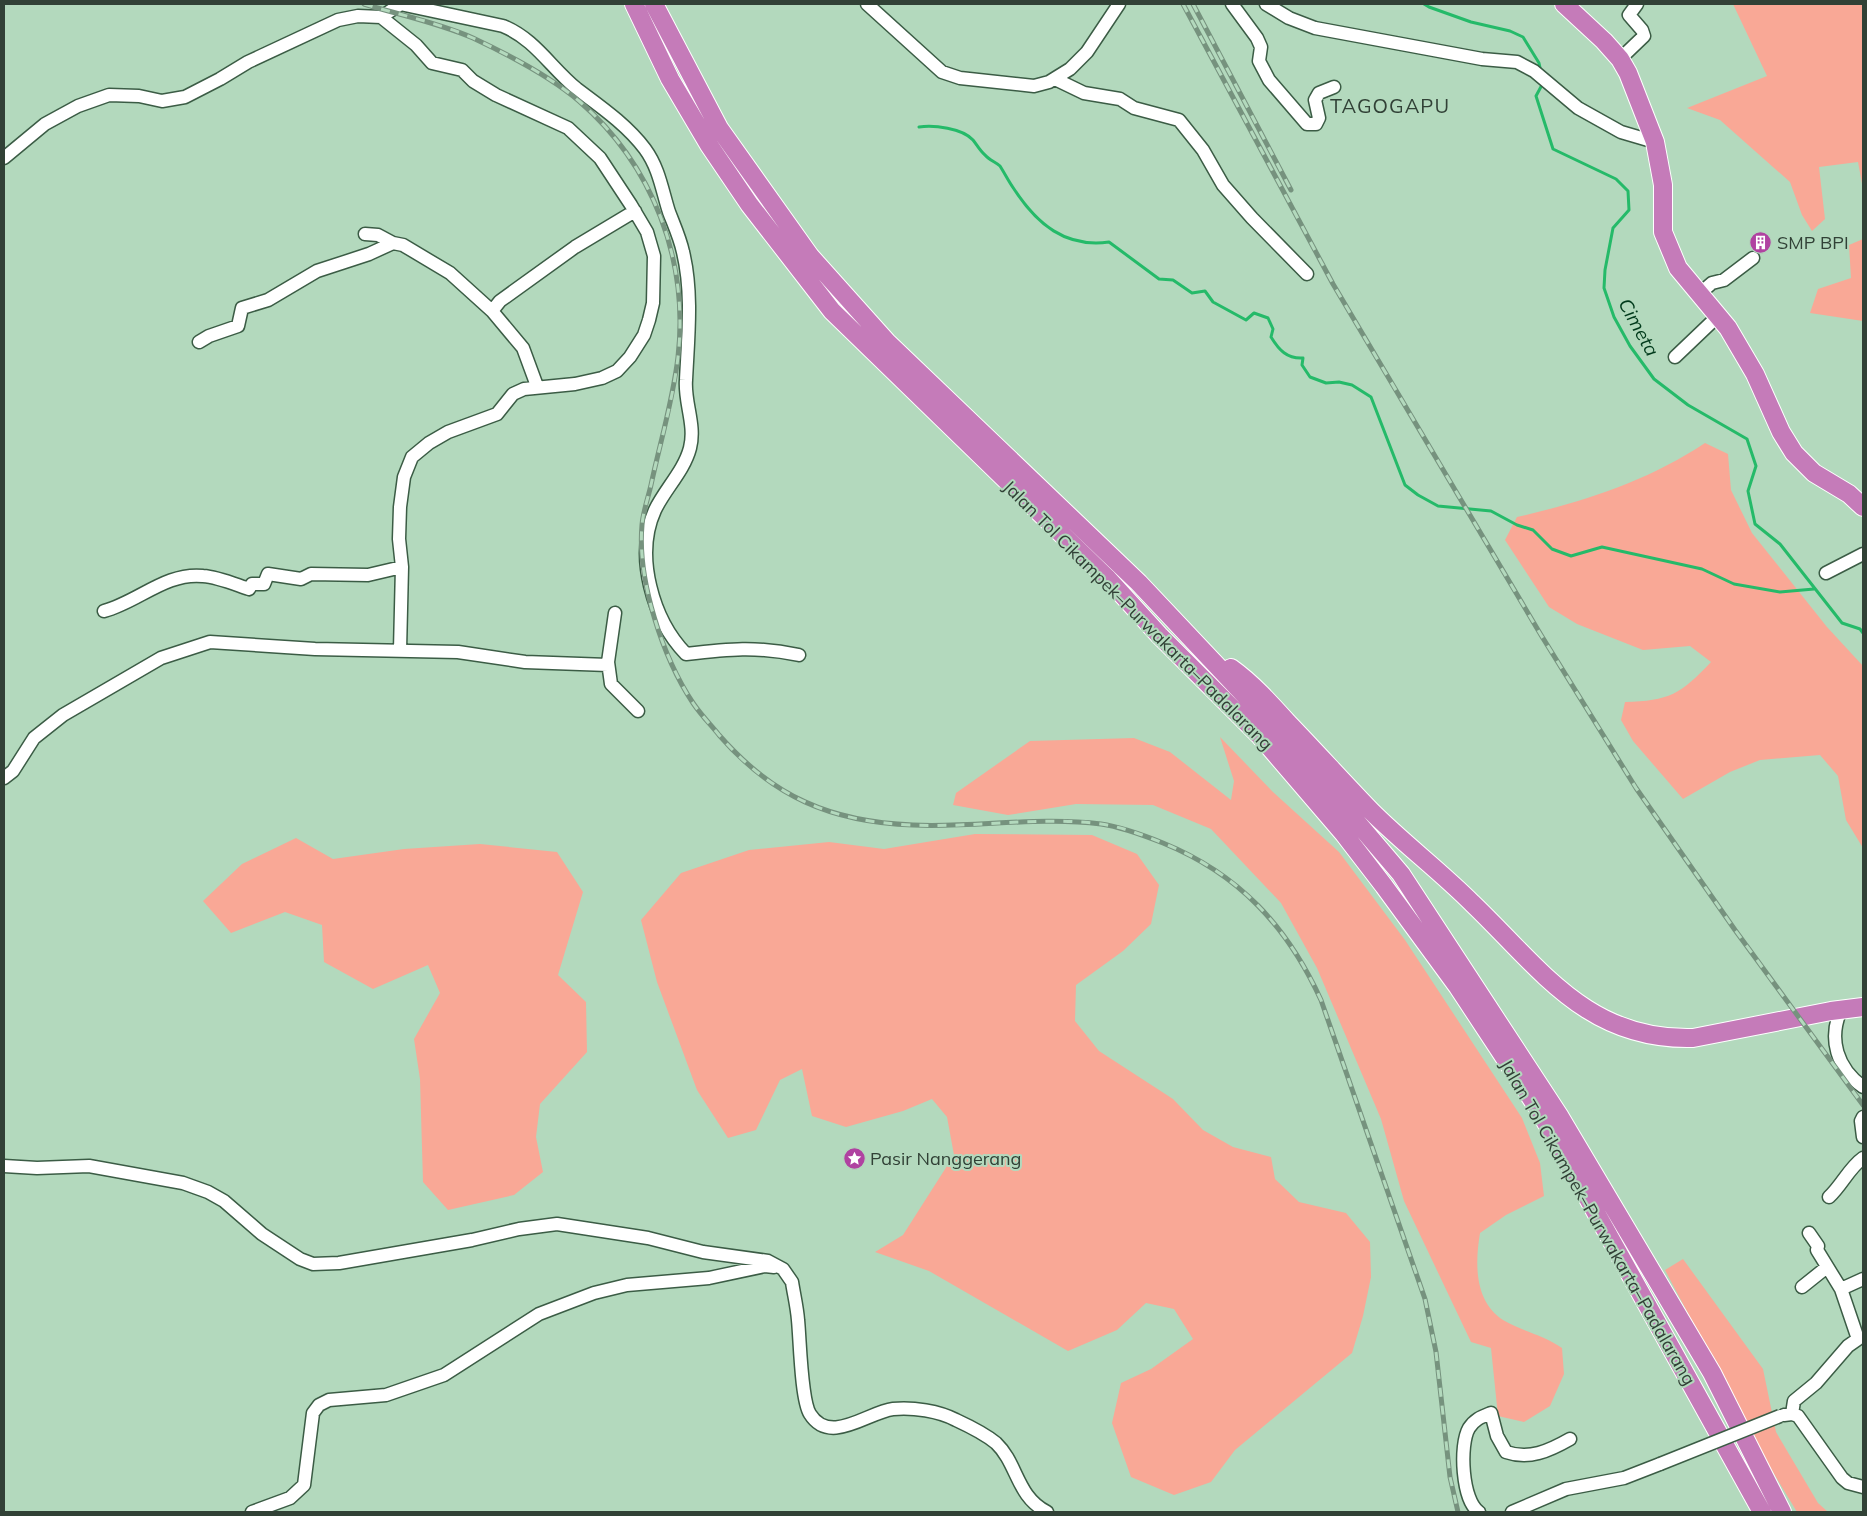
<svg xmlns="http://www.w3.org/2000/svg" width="1867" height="1516" viewBox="0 0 1867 1516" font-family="Mulish,sans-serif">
	<rect width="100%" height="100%" fill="#b3d9bd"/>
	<path fill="#f9a896" d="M1733,4H1863V189L1858,162L1819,167L1825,219L1812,231L1802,215L1790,182L1720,120L1687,108L1767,76Z
		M1863,239V321L1810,313L1818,289L1851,278L1849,245Z
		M1705,443L1728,454L1731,490L1752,533L1827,627L1863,666V848L1846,820L1838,776L1820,755L1760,760L1730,772L1683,799L1633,741L1621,720L1625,702C1669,701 1681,694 1711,662L1690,646L1643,650L1577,624L1549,607L1505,540L1517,517C1583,502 1648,481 1705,443Z
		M1220,737L1273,792L1339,852L1405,940L1522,1118L1540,1163L1544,1196L1506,1215L1480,1233C1475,1263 1474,1301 1503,1320C1521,1331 1542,1334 1562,1348L1564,1374L1550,1406L1524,1422L1498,1416L1491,1348L1471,1342L1404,1201L1381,1119L1317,968L1281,903L1211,829L1153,805L1076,804L1008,815L953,805L956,793L1030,741L1134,738L1170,752L1231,800L1234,781Z
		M975,834L1092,835L1137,854L1159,885L1151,924L1123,951L1076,985L1075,1021L1099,1051L1173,1099L1203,1130L1233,1147L1271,1157L1275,1179L1299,1202L1346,1213L1370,1242L1371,1277L1363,1316L1352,1353L1235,1450L1211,1482L1174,1495L1131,1477L1112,1423L1121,1383L1151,1369L1193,1339L1174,1309L1146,1303L1117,1330L1068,1351L929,1271L875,1252L903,1235L954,1155L947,1117L932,1099L903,1111L846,1127L812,1116L802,1069L780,1080L756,1130L728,1138L697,1090L657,982L641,920L681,873L749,850L829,842L884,849Z
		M296,838L333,859L404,849L480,844L557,852L583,892L558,975L586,1002L587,1052L540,1104L536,1137L543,1172L514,1195L448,1210L423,1182L420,1079L414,1039L440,993L428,965L373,989L324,962L322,925L285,912L231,933L203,901L242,864Z
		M1683,1259L1763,1369L1776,1432L1818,1503L1828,1512H1797L1765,1459L1665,1270Z"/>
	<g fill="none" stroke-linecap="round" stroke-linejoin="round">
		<path stroke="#25ba69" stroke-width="3" d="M1424,4L1429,7L1471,22L1510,31L1523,37L1539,63L1541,72
			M1543,83L1536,96L1553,149L1616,179L1628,191L1629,210L1613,228L1605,270L1604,288L1614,317L1630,346L1654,379L1688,405L1747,439L1756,466L1748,491L1755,524L1780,544L1842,623L1860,629L1863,633
			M919,127C934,125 962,128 973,140C977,145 980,151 985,155C989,160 996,162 1000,166C1005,174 1009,182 1014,189C1037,224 1065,248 1109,242L1159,279L1173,280L1192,293L1205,291L1213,302L1246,320L1254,313L1268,318L1273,329L1271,337C1279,350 1287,359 1303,358L1302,365L1310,377L1326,383L1339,382L1352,385L1371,397L1405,485L1418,495L1438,506L1491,511L1517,525L1533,530L1552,549L1571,556L1602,547L1702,569L1734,584L1780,592L1814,589"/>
		<defs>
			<path id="minor" d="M400,4L503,26C535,39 551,68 577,89C601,107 627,125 645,149C659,168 662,190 669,212C674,225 680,238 683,252C693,293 688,338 686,380C684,402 696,425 690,448C684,471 665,489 655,510C634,556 653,620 686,654C729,649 756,646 799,655
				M867,4L942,72L960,78L1034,86L1049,82L1070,69L1087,52L1119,4
				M1232,4L1257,38L1261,47L1259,61L1269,80L1307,124H1316L1319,118L1315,100L1319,93L1334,87
				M1266,4L1289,18L1315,28L1482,59L1517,62L1534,71L1578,108L1621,132L1655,142
				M381,17L416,45L432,63L462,70L473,81L496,95L568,128L600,158L631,205L647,232L654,256L653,303L649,320L644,335L630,357L617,371L602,378L575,384L524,389L513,394L497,414L448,432L429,443L412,457L404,477L400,507L399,539L402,567L400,650
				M1620,59L1644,36L1642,30L1629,15L1637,4
				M1055,79L1084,93L1120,99L1134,108L1179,120L1203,150L1223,185L1252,218L1307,274
				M4,158L45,124L78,106L109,95L139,96L162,101L185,97L220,79L248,62L338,20L358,16L381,17L401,4
				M365,234L378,235L393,243
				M1698,295L1712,283L1724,280L1753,258
				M492,311L500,301L575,247L635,211
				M199,342L209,336L238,326L242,308L268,300L317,271L369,254L393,243L403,245L450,273L492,311L523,348L537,386
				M1675,357L1718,316
				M1826,573L1863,554
				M104,611C138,602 166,572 203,576C218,577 234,584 249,589L252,584H264L268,574L301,579L311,574L368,575L402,567
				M615,613L608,662L611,684L638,711
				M4,778L13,771L34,738L63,715L161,658L210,642L315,649L458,652L525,662L608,665
				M1841,1010C1828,1039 1837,1068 1863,1087
				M1863,1117L1861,1121L1863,1137
				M4,1166L37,1168L89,1166L183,1183L208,1192L224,1201L262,1234L300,1259L313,1264L339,1263L472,1240L519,1229L557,1224L648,1238L703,1252L768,1261L783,1269L792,1282C794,1295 797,1307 798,1320C800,1339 801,1400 810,1414C830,1446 868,1412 893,1409C913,1407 939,1411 956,1420C969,1426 985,1434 996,1443C1018,1464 1016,1496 1047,1512
				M1829,1197C1842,1185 1849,1168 1863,1158
				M1802,1287L1827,1267
				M1841,1289L1863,1279
				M1792,1414L1794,1401L1816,1383L1848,1346L1858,1339L1841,1289L1817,1250L1818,1246L1809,1233
				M1784,1415L1792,1414L1798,1416L1842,1478L1848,1483L1863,1487
				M252,1512L290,1498L304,1485L313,1413L319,1405L329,1400L386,1395L444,1375L539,1314L594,1293L627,1285L709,1278L765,1266L774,1267
				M1479,1512C1462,1501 1459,1445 1469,1428C1475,1419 1481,1417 1491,1413L1497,1436L1506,1452C1529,1460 1549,1451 1570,1439
				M1512,1512L1566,1489L1624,1478L1660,1464"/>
			<path id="highway" d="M634,4L670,79L709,145L749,204L832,311L1108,579L1159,635L1260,736L1344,834L1384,886L1458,987L1539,1110L1762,1512
				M654,4L719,128L810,256L887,342L1139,583L1286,739L1401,874L1560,1117L1712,1373L1782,1512
				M1564,4L1604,41L1620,59L1628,73L1655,142L1663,185V232L1678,268L1728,328L1755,374L1781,432L1794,453L1814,473L1849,494L1863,507
				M1231,668C1252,683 1270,703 1288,723C1316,752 1343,782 1371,811C1403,843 1440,871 1472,903C1540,968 1587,1041 1693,1038L1831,1011L1863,1007"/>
		</defs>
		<use href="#minor" stroke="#3b5c45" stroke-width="15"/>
		<use href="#highway" stroke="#fff" stroke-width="20"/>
		<use href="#minor" stroke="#fff" stroke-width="12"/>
		<use href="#highway" stroke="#c57bb9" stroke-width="18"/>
		<defs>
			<path id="rail" d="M364,4C400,15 439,23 473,38C507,54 551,77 579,101C653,165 689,260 678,357C673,400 660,443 651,485C648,498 643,512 642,525C637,580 663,658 693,703C701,715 711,725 719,735C773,797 831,822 913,825C975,828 1038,816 1101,824C1122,827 1143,835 1163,843C1239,874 1287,926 1321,1000L1425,1299L1436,1352L1450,1477L1458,1512
				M1183,4L1333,284L1541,635L1636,788L1735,930L1863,1105
				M1193,4L1291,190"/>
		</defs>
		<use href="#rail" stroke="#76927e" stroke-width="5"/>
		<use href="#rail" stroke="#b3d9bd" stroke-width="3" stroke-dasharray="9" stroke-linecap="butt"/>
		<defs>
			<path id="minor-bridge" d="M1660,1464L1780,1416"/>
		</defs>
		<use href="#minor-bridge" stroke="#3b5c45" stroke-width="15" stroke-linecap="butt"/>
		<use href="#minor-bridge" stroke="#fff" stroke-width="12"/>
	</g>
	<defs>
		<symbol id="building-disc" viewBox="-11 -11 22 22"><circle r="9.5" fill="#b042a1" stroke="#b3d9bd"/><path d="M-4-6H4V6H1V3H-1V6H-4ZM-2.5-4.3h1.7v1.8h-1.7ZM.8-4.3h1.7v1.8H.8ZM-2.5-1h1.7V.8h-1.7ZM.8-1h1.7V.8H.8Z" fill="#fff"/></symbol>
		<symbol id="sight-disc" viewBox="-11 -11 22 22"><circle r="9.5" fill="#b042a1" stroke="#b3d9bd"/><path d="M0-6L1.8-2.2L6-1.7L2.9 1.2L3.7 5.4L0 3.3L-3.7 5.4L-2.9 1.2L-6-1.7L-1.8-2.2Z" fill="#fff"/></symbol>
	</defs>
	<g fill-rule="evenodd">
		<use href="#building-disc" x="1748" y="230" width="25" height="25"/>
		<use href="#sight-disc" x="842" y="1146" width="25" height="25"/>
	</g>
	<g text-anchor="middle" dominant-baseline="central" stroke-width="4" stroke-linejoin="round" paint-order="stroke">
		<g font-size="18" fill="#314136" stroke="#b3d9bd" text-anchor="start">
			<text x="1777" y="242">SMP BPI</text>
			<text x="870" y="1158">Pasir Nanggerang</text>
		</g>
		<g font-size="18" fill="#314136" stroke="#b3d9bd">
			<text transform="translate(1138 615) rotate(45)">Jalan Tol Cikampek–Purwakarta–Padalarang</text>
			<text transform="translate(1598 1222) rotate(60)">Jalan Tol Cikampek–Purwakarta–Padalarang</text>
		</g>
		<g font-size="19" font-style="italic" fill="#003a1b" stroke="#b3d9bd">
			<text transform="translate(1639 327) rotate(61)">Cimeta</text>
		</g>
		<g font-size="20" letter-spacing="1" fill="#314136" stroke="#b3d9bd">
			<text x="1390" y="105">TAGOGAPU</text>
		</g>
	</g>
	<rect width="1867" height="1516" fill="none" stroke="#314136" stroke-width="10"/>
</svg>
